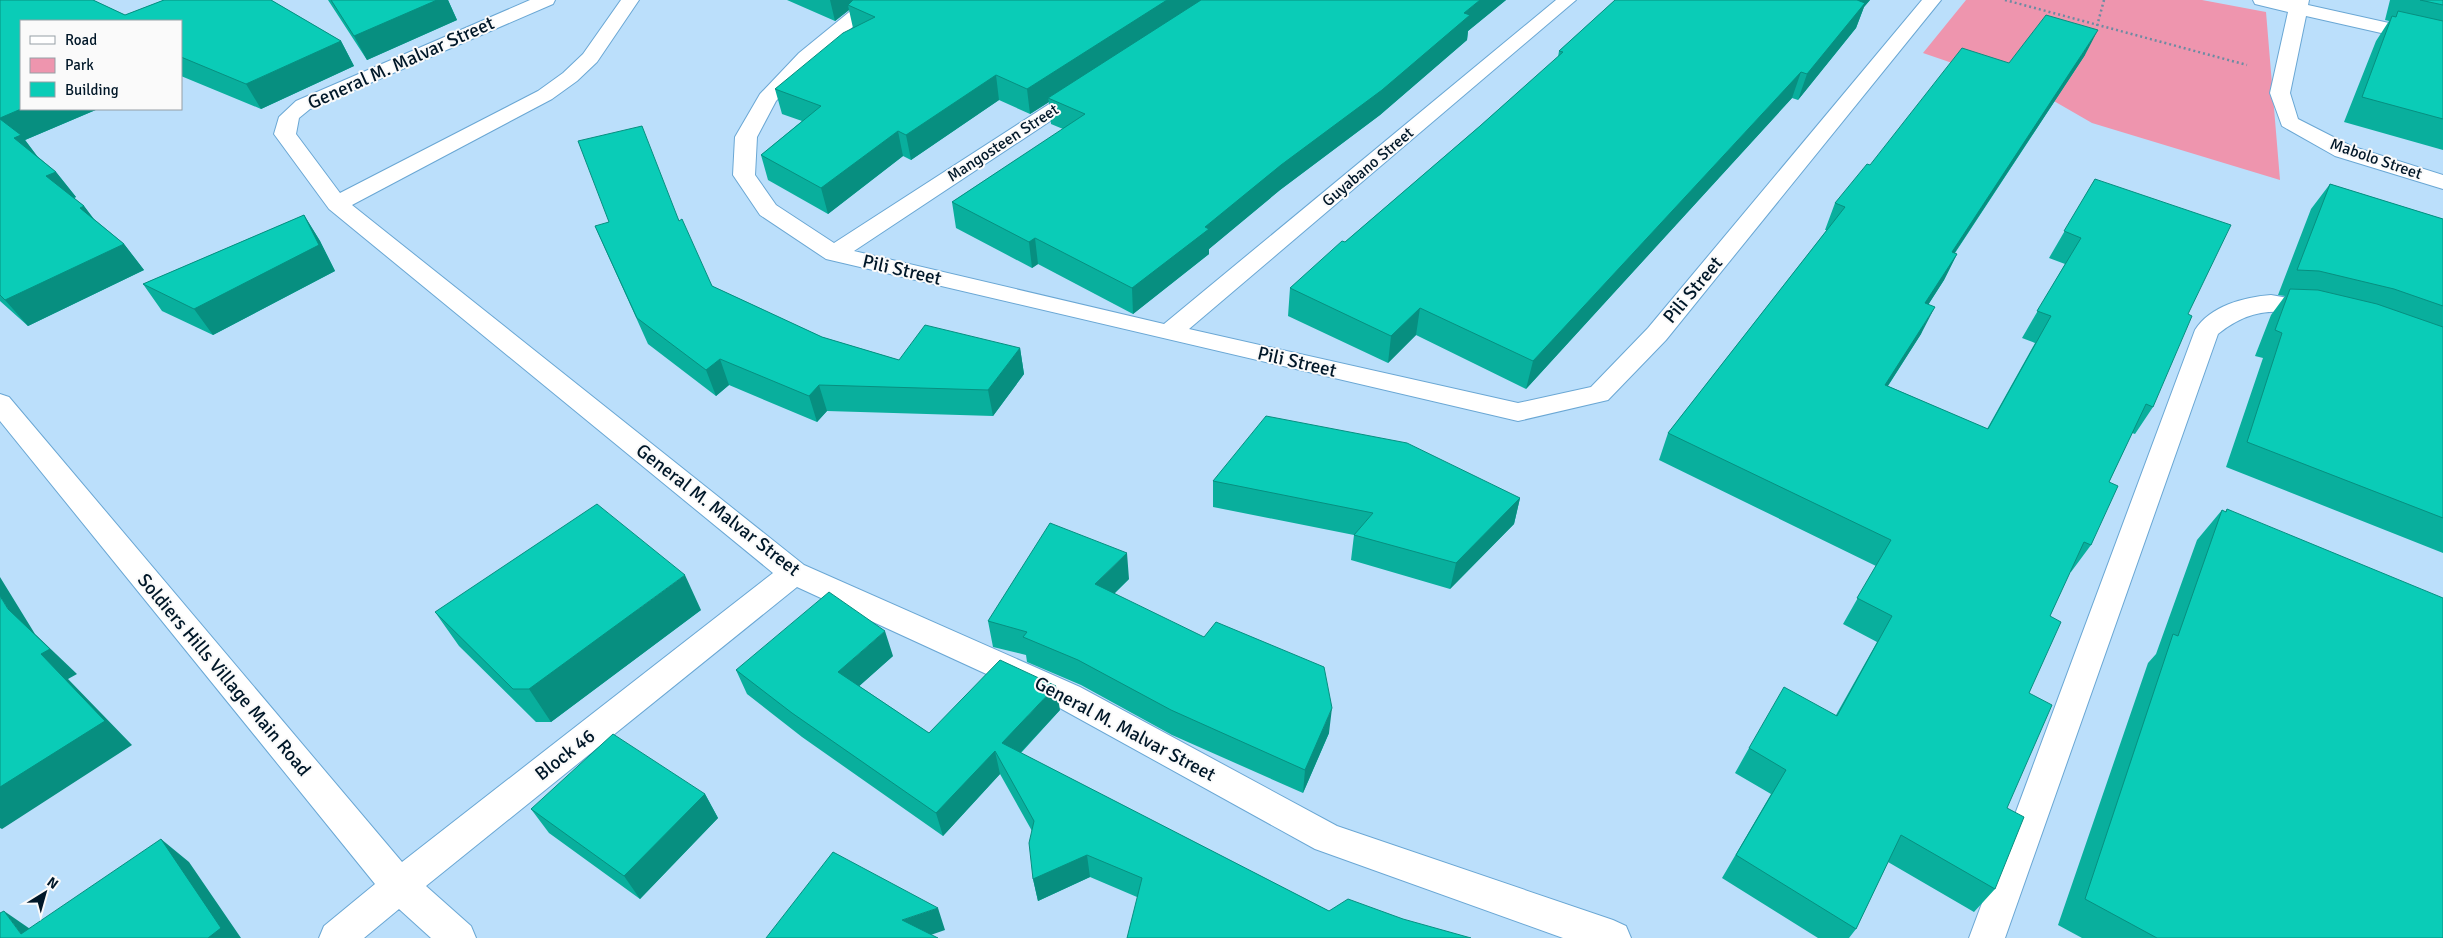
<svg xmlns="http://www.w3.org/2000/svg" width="2443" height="938" viewBox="0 0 2443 938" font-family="Signika,sans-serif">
	<rect width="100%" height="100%" fill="#bbdffb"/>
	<path fill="#ee95ae" d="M1966,0H2202L2266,12L2280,180L2092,123L2040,93L1923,53Z"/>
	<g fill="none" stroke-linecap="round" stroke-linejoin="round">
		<defs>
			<path id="minor" d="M530,0H555L553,4L310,109L299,118L296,134L340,193L538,91L563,73L583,54L621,0H639L597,62L577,81L552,99L352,205L804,565L1080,687L1337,826L1613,920L1626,926L1631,938H1563L1315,849L1058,707L797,587L426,886L471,926L476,938H431L399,909L364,938H319L324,926L375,884L0,421V394L9,397L402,862L773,573L329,209L274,134L279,117L296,101Z
				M864,0H884L813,61L776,101L757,137L755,175L776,205L834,243L1074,88L1081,86L1088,88L1091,92L1088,96L854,251L1164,324L1556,0H1576L1189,329L1518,403L1591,387L1648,328L1922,0H1941L1666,340L1608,400L1518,421L826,259L760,215L733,175L735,137L760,94L799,53Z
				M2253,0H2309L2308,5L2443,35V47L2306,16L2290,93L2298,119L2351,146L2443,175V189L2335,156L2282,126L2270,93L2288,12L2255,4Z
				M2271,295L2324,304L2327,310L2324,316C2313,319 2304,315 2293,313C2263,309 2242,315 2218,334L2005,938H1969L2195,330C2210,306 2244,297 2271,295Z"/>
		</defs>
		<use href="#minor" stroke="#6aa7d4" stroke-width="2"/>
		<path stroke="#6c8ba2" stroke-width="2.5" stroke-dasharray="2 3" stroke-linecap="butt" d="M2005,0L2247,65
			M2097,26L2104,0"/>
		<use href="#minor" fill="#fff" fill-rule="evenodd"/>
	</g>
	<path fill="#09af9d" d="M0,0H93L125,15L164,0H271L341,41L354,66L261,109L181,76V21H21V109H98L25,140L37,156L56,172L76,197L74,198L84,206L94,219L124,244L144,270L28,326L0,301Z
		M328,0H448L457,20L367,60Z
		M787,0H1506L1468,31L1467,40L1380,115L1280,190L1209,249V254L1133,314L1038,264L1032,268L956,228L952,202L1063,129L1051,124L1049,102L1030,114L999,100L911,160L903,156L828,214L768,180L761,155L802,121L782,114L775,89L853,28L849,10L835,21Z
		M1615,0H1870L1864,7L1856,28L1798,100L1792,98L1526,389L1416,335L1388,363L1288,316L1290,288L1345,242L1480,126L1558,57L1559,51Z
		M2390,0H2443V150L2344,122L2376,41L2389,21L2385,20Z
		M2085,55L1955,253L1957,254L1944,280L1928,305L1921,334L1888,386L1987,429L2035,343L2022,338L2065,264L2049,258L2095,179L2188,314L2153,407L2135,434L2132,433L2109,482L2091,545L2071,572L2070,571L2050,616L2029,693L2007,808L1995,889L1974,912L1888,862L1856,929L1849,938H1818L1722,878L1771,794L1735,773L1749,748L1836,715L1877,642L1843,624L1876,566L1659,460L1668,433L1827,230H1825L1835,203L1870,165L2009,63Z
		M2330,184L2443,219V553L2226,467L2263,358L2255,356L2271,315L2285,296L2278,295L2311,209Z
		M304,215L320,241L335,271L213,335L162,311L143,284Z
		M679,221L712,286L822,337L899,360L1020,348L1024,374L993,416L827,411L817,422L729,385L716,396L648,344L606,251L595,226Z
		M1213,481L1520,498L1514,524L1450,589L1351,560L1354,535L1213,507Z
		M2227,509L2443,938H2082L2058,925L2148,663L2156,654L2197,540L2222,510L2225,512Z
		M1129,579L1114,594L1329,733L1303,793L1172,735L1081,685L1027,662L1026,655L993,647L988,621Z
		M701,610L551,722H536L459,646L435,612Z
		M893,656L859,686L929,733L1060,710L1021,753L1329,911L1403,919L1137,897L1090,877L1038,901L1033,879L1032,831L1000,774L943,836L802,737L747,694L736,670Z
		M705,794L718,818L640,899L549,833L531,809Z"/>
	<path fill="#078f80" d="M437,0H448L457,20L367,60L354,36Z
		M830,0H861L848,5L849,10L835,21Z
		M1167,0H1206L1048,98L1049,102L1030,114L1027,89Z
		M1480,0H1506L1468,31L1467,40L1380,115L1280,190L1209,249V254L1133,314L1132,288L1205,227Z
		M1857,0H1870L1864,7L1856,28L1798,100L1807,74Z
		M2098,30L2085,55L1938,278L1952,252Z
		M341,41L354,66L261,109L246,84Z
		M1801,72L1792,98L1526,389L1533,361Z
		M996,75L999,100L911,160L906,135Z
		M21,109H98L25,140L40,160L33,163L0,119V118Z
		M898,131L903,156L828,214L821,188Z
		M56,172L76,197L65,202L46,176Z
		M84,206L103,232L80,208Z
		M304,215L320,241L335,271L213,335L194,309Z
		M1035,238L1038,264L1032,268L1029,242Z
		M124,244L144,270L28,326L5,300Z
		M1957,254L1944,280L1912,330L1925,303Z
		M1935,307L1921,334L1871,412L1885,385Z
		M1420,308L1416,335L1388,363L1391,336Z
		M1020,348L1024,374L993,416L988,390Z
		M720,359L729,385L716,396L706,370Z
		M819,385L827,411L817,422L809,396Z
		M1520,498L1514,524L1450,589L1456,563Z
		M1127,553L1129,579L1097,610L1095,584Z
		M685,575L701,610L551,722L529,689Z
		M0,577L35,634L77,674L68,679L132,745L2,829L0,828V787L41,654L8,609L0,596Z
		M885,631L893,656L847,697L838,672Z
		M1056,686L1060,710L1007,767L1002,743Z
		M1332,708L1329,733L1303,793L1305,770Z
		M995,751L1000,774L943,836L936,813Z
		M705,794L718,818L640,899L624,876Z
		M161,839L189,862L241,938H208Z
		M1087,855L1090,877L1038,901L1033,879Z
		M938,908L945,930L922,938L902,920Z
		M4,911L36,933L21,934Z"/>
	<path fill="#0accb7" stroke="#078f80" d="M0,0H93L125,15L164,0H271L341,41L246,84L181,57V21H21V109L0,118Z
		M331,0H437L354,36Z
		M853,0H1167L1027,89L996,75L906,135L898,131L821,188L761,155L821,106L775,89L843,33L875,17L848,5Z
		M1201,0H1480L1464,13L1470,15L1382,90L1281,165L1205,227L1209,229L1132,288L1035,238L1029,242L952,202L1085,114L1048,98Z
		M1615,0H1857L1865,3L1807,74L1801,72L1533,361L1420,308L1391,336L1290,288L1342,241L1345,242L1480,126L1563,52L1559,51Z
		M2420,0H2443V5Z
		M2398,11L2443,21V119L2362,97L2392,16L2396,17Z
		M2046,15L2098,30L1952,252L1957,254L1925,303L1935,307L1885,385L1988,429L2051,316L2037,311L2081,238L2064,231L2095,179L2231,225L2188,314L2192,316L2153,407L2146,404L2109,482L2118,486L2091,545L2084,542L2050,616L2061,622L2029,693L2052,705L2007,808L2024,817L1995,889L1901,835L1856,929L1736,855L1786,770L1749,748L1784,687L1837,716L1892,616L1857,598L1891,540L1668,433L1845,207L1835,203L1867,164L1870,165L1962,48L2009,63Z
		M0,119L21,135L14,138L56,172L46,176L84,206L80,208L124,244L5,300L0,295Z
		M642,126L679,221L682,219L712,286L822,337L899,360L925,325L1020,348L988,390L819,385L809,396L720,359L706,370L637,318L595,226L609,222L578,141Z
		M2330,184L2443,219V306L2394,289L2319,271L2297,270Z
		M304,215L319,245L194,309L143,284Z
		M2290,289L2318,290L2377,304L2443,327V518L2247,442L2282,333L2275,330Z
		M1266,416L1407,443L1520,498L1456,563L1354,535L1373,513L1213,481Z
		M597,504L685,575L529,689H513L435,612Z
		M2227,509L2443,598V938H2157L2085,899L2173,634L2178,636L2222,510L2226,512Z
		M1050,523L1127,553L1095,584L1204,637L1216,622L1324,667L1332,708L1305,770L1171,710L1078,660L1023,637L1027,632L988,621Z
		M829,592L885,631L838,672L929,733L1000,660L1056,686L1002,743L1329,911L1348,899L1403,919L1471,938H1127L1142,878L1087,855L1033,879L1029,843L1034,821L995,751L936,813L792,713L736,670Z
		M0,596L8,609L50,649L41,654L105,721L0,787Z
		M613,734L705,794L624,876L531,809Z
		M161,839L221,928L208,938H0V913L4,911L21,934Z
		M833,852L938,908L902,920L938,938H766Z"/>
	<g text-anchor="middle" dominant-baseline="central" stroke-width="4" stroke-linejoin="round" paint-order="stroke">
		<g font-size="16" fill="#001728" stroke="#fafafa">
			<text transform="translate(1003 143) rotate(-33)">Mangosteen Street</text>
			<text transform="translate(2376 159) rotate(19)">Mabolo Street</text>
			<text transform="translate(1368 167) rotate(-40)">Guyabano Street</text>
		</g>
		<g font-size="19" fill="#001728" stroke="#fafafa">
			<text transform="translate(401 63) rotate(-24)">General M. Malvar Street</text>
			<text transform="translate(902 270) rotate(13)">Pili Street</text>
			<text transform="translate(1693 290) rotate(-50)">Pili Street</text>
			<text transform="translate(1297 362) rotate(13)">Pili Street</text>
			<text transform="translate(718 510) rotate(38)">General M. Malvar Street</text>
			<text transform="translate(224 675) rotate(50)">Soldiers Hills Village Main Road</text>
			<text transform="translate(1125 729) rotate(28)">General M. Malvar Street</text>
			<text transform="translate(565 755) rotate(-38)">Block 46</text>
		</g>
	</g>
	<rect x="20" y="20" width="162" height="90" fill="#fafafa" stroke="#969fa6"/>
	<rect x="30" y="36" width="25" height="8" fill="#ffffff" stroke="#969fa6"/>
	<text x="65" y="45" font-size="15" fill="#001728">Road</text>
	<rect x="30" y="58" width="25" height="15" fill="#ee95ae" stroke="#969fa6"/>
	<text x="65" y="70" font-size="15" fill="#001728">Park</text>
	<rect x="30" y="82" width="25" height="15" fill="#0accb7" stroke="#969fa6"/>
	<text x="65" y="95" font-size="15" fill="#001728">Building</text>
	<g transform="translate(45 893) rotate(37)" stroke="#fafafa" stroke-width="4" paint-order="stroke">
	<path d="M0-4L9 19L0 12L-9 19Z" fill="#001728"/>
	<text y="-8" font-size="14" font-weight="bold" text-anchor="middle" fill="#001728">N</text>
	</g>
</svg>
